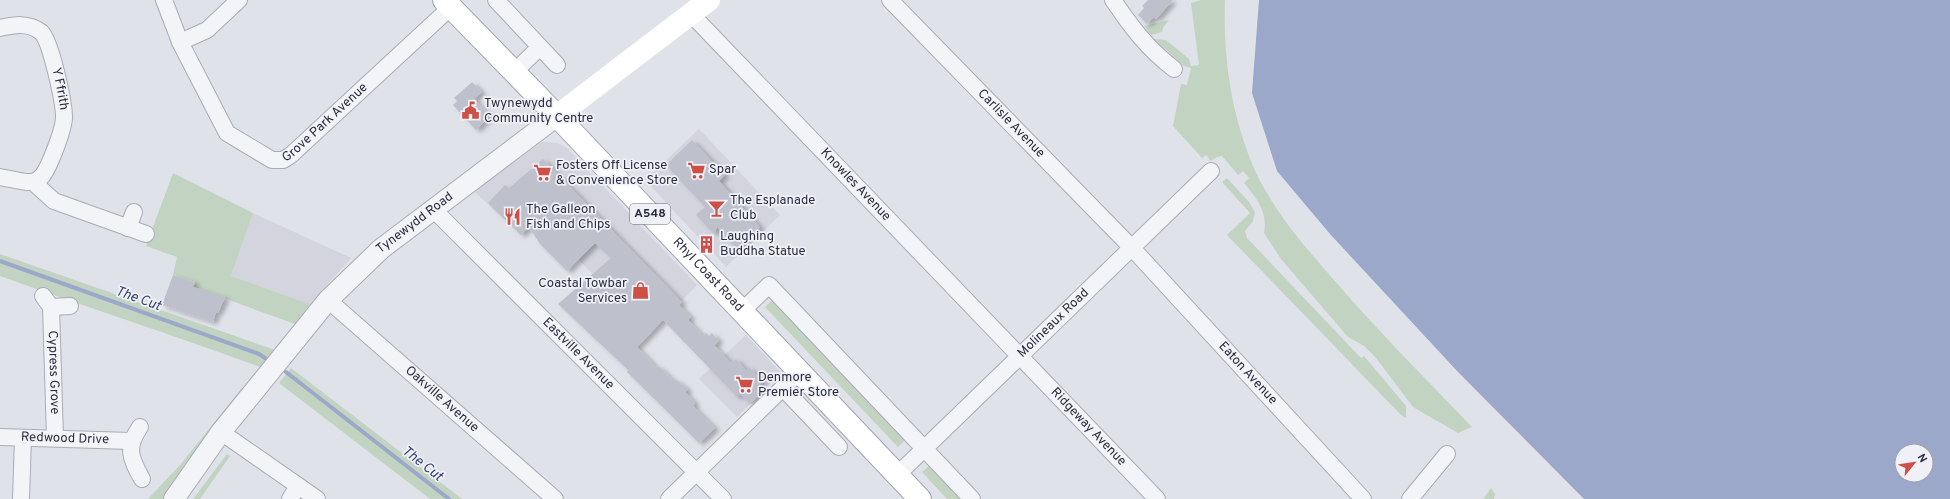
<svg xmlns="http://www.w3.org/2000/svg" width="1950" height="499" viewBox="0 0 1950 499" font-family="Overpass,sans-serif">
	<defs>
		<filter id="shadow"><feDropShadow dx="4.5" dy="2.5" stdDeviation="2" flood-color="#0004"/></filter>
	</defs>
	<rect width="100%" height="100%" fill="#e0e2e9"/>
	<path fill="#d3d4de" d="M699,129L780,215L726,267L645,180Z
		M542,142L558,143L567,148L697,285L651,333L555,236L531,224L521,235L474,191Z
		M253,213L351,258L310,304L231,276Z
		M746,335L781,373L737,417L699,379Z"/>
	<path fill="#c2d3c2" d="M1201,0H1225C1223,57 1231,113 1253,166C1270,205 1299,240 1327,272C1373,326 1423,376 1472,427L1458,433L1413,407L1376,358L1364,346L1348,337L1281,259L1264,233C1268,211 1257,199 1244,183L1249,178L1243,171L1238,175L1222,156L1217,157L1211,161L1206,155L1202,158L1173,126L1181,84L1187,85L1191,68L1184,66L1154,39L1166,40L1189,59L1191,66L1199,65L1191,3Z
		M1169,20L1163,28L1162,32L1151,35L1144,26Z
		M173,173L253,213L231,276L310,304L295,324L193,287L195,282L173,275L177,257L146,246Z
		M1227,178L1249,202L1255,212L1253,221L1245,231L1247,238L1361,358L1364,356L1406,406V418L1401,415L1227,235L1250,213L1222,182Z
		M0,254L275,350L263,368C176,336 87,307 0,276Z
		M774,298L908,437L898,447L765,307Z
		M291,368L462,499H430L279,383Z
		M242,388L245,389L165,499H148L180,465Z
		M227,454L230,456L200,499H193Z
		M932,463L966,499H947L922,472Z
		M1491,488L1495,494L1494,499H1483Z"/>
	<path fill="#9ca8c9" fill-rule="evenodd" d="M1259,0H1950V499H1584L1458,372L1330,234L1277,171L1252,93ZM1902,451H1926V475H1902Z"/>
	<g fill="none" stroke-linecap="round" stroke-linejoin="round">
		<path stroke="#9ca8c9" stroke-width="4" d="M0,261L259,354L268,360
			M286,372L449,499"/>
	</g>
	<path fill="#bec0cc" filter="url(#shadow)" d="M1148,0H1173L1156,19L1154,17L1147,24L1138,15L1144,8L1142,6Z
		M472,82L482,92L474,99L490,116L476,130L453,105L457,101L454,98Z
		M692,140L725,175L719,181L760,227L737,249L717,227L714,234L696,215L705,207L666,165Z
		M543,159L682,302L679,305L691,317L688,320L703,336L706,333L709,336L712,333L719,341L714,345L731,363L736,359L746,370L749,367L763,381L758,387L762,392L750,404L740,394L737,397L663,320L637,347L656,367L658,366L674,381L675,379L688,389L685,392L695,403L693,406L715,428L699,443L627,372L628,370L558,304L611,258L595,243L567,271L540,244L529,227L521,235L488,203L505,185L509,188Z
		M173,275L195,282L193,287L225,297L218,313L216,312L213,322L162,305Z"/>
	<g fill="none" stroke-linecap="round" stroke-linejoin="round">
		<defs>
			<g id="minor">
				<path id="s1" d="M164,0L180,42L227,133L272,160H283L291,155L451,7"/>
				<path d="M496,0L557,65"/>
				<path id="s2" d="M890,0L1132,248L1363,499"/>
				<path d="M1113,0C1132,28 1147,48 1174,69"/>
				<path id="s3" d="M691,14L1157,499"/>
				<path id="s4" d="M0,28C14,25 28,22 41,32C51,41 64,103 64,117C64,129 50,165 43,175C40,179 38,180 33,182"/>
				<path d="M180,42L207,30L239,0"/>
				<path d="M514,72L540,47"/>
				<path d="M0,177L26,182H33L54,201L146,234"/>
				<path id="s5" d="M433,209L723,499"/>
				<path d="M128,228L134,212"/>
				<path id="s6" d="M43,296L51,307L55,438"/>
				<path id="s7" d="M328,300L555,499"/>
				<path d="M51,307L70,306"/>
				<path d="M742,311L769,285L972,499"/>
				<path d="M783,388L839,447"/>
				<path d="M140,427C125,448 131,459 142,479"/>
				<path d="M221,432L317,499"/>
				<path id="s8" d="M0,437L131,441"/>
				<path id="s9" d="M897,475L1211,171"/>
				<path d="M21,499L23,438"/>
				<path d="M290,499L298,486"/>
				<path d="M669,499L799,372"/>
				<path d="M1410,499L1447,454"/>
			</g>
			<g id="tertiary">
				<path id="s10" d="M174,499L221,432L328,300L381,249L557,116"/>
			</g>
			<g id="primary">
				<path id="s11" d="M444,0L557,116L920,499"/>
			</g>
		</defs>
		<use href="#minor" stroke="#a9abb7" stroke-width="18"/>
		<use href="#tertiary" stroke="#a9abb7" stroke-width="22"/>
		<use href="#primary" stroke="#a0a4b5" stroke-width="24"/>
		<use href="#minor" stroke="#f3f4f7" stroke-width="16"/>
		<use href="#tertiary" stroke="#f3f4f7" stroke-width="20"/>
		<path stroke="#fff" stroke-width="22" d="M557,116L709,0"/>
		<use href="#primary" stroke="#fff" stroke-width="22"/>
	</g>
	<defs>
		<symbol id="civic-bare" viewBox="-9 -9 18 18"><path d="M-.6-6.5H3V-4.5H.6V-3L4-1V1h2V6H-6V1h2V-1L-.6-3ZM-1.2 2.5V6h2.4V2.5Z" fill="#cd5047" stroke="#f0f1f7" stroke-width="2.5" paint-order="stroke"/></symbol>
		<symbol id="supermarket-bare" viewBox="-9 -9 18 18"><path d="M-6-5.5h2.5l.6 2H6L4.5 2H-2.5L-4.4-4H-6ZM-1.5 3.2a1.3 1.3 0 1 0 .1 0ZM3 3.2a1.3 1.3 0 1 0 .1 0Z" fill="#cd5047" stroke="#f0f1f7" stroke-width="2.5" paint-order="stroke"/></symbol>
		<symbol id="bar-bare" viewBox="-9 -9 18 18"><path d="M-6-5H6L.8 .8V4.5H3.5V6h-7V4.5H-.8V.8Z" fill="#cd5047" stroke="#f0f1f7" stroke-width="2.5" paint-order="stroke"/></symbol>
		<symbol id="restaurant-bare" viewBox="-9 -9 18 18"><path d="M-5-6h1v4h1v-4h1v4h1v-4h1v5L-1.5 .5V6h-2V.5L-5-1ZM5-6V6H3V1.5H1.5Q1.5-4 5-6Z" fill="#cd5047" stroke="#f0f1f7" stroke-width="2.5" paint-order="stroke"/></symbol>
		<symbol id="building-bare" viewBox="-9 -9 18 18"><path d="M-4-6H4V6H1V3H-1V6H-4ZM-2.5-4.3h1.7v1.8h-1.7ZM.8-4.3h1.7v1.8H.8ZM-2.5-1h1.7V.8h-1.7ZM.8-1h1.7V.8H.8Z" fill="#cd5047" stroke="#f0f1f7" stroke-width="2.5" paint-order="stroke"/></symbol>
		<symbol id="shop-bare" viewBox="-9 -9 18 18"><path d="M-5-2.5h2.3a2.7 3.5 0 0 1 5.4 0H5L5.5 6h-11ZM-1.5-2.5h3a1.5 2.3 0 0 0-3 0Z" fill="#cd5047" stroke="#f0f1f7" stroke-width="2.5" paint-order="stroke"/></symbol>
	</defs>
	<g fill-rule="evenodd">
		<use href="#civic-bare" x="458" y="98" width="25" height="25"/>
		<use href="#supermarket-bare" x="684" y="158" width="25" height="25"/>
		<use href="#supermarket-bare" x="530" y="160" width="25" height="25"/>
		<use href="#bar-bare" x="704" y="196" width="25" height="25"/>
		<use href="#restaurant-bare" x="500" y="204" width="25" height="25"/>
		<use href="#building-bare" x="694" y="232" width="25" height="25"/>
		<use href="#shop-bare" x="628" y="278" width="25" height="25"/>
		<use href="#supermarket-bare" x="732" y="372" width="25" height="25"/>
	</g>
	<g text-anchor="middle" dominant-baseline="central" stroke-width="3.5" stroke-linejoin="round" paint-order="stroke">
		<rect fill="#f0f1f7" stroke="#656778" stroke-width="1" x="630" y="204" width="40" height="20" rx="3"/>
		<g font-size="12" font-weight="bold" fill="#292c41">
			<text x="650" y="214">A548</text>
		</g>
		<g font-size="13" fill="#292c41" stroke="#f0f1f7">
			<text stroke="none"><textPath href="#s4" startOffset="103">Y Ffrith</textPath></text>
			<text stroke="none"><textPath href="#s1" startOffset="267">Grove Park Avenue</textPath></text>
			<text stroke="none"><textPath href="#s2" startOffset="173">Carlisle Avenue</textPath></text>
			<text stroke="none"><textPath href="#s3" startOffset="237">Knowles Avenue</textPath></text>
			<text stroke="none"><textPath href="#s10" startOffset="368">Tynewydd Road</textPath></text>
			<text stroke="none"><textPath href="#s11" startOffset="381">Rhyl Coast Road</textPath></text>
			<text stroke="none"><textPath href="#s9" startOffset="218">Molineaux Road</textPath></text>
			<text stroke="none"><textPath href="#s5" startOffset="205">Eastville Avenue</textPath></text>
			<text stroke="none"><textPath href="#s6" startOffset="79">Cypress Grove</textPath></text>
			<text stroke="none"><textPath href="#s2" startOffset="517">Eaton Avenue</textPath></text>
			<text stroke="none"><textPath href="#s7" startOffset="151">Oakville Avenue</textPath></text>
			<text stroke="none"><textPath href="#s3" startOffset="573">Ridgeway Avenue</textPath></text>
			<text stroke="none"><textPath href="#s8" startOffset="65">Redwood Drive</textPath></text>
		</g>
		<g font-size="13" fill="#292c41" stroke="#f0f1f7" text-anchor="start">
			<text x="484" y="104">Twynewydd<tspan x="484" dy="15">Community Centre</tspan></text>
			<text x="556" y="166">Fosters Off License<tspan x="556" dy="15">&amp; Convenience Store</tspan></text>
			<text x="709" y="170">Spar</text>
			<text x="730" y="201">The Esplanade<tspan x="730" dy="15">Club</tspan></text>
			<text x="526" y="210">The Galleon<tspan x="526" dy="15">Fish and Chips</tspan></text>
			<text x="720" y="237">Laughing<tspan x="720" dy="15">Buddha Statue</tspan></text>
			<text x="627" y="284" text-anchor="end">Coastal Towbar<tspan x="627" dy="15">Services</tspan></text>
			<text x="758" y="378">Denmore<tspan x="758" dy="15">Premier Store</tspan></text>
		</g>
		<g font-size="14" font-style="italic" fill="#344274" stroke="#f0f1f7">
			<text transform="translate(138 299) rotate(20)">The Cut</text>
			<text transform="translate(422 464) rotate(38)">The Cut</text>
		</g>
	</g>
	<g transform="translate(1914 463) rotate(60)"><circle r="19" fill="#f0f1f7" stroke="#a0a2ae"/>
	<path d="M0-3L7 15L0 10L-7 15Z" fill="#cd5047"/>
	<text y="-6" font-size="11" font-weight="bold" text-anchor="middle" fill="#292c41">N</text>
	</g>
</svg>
